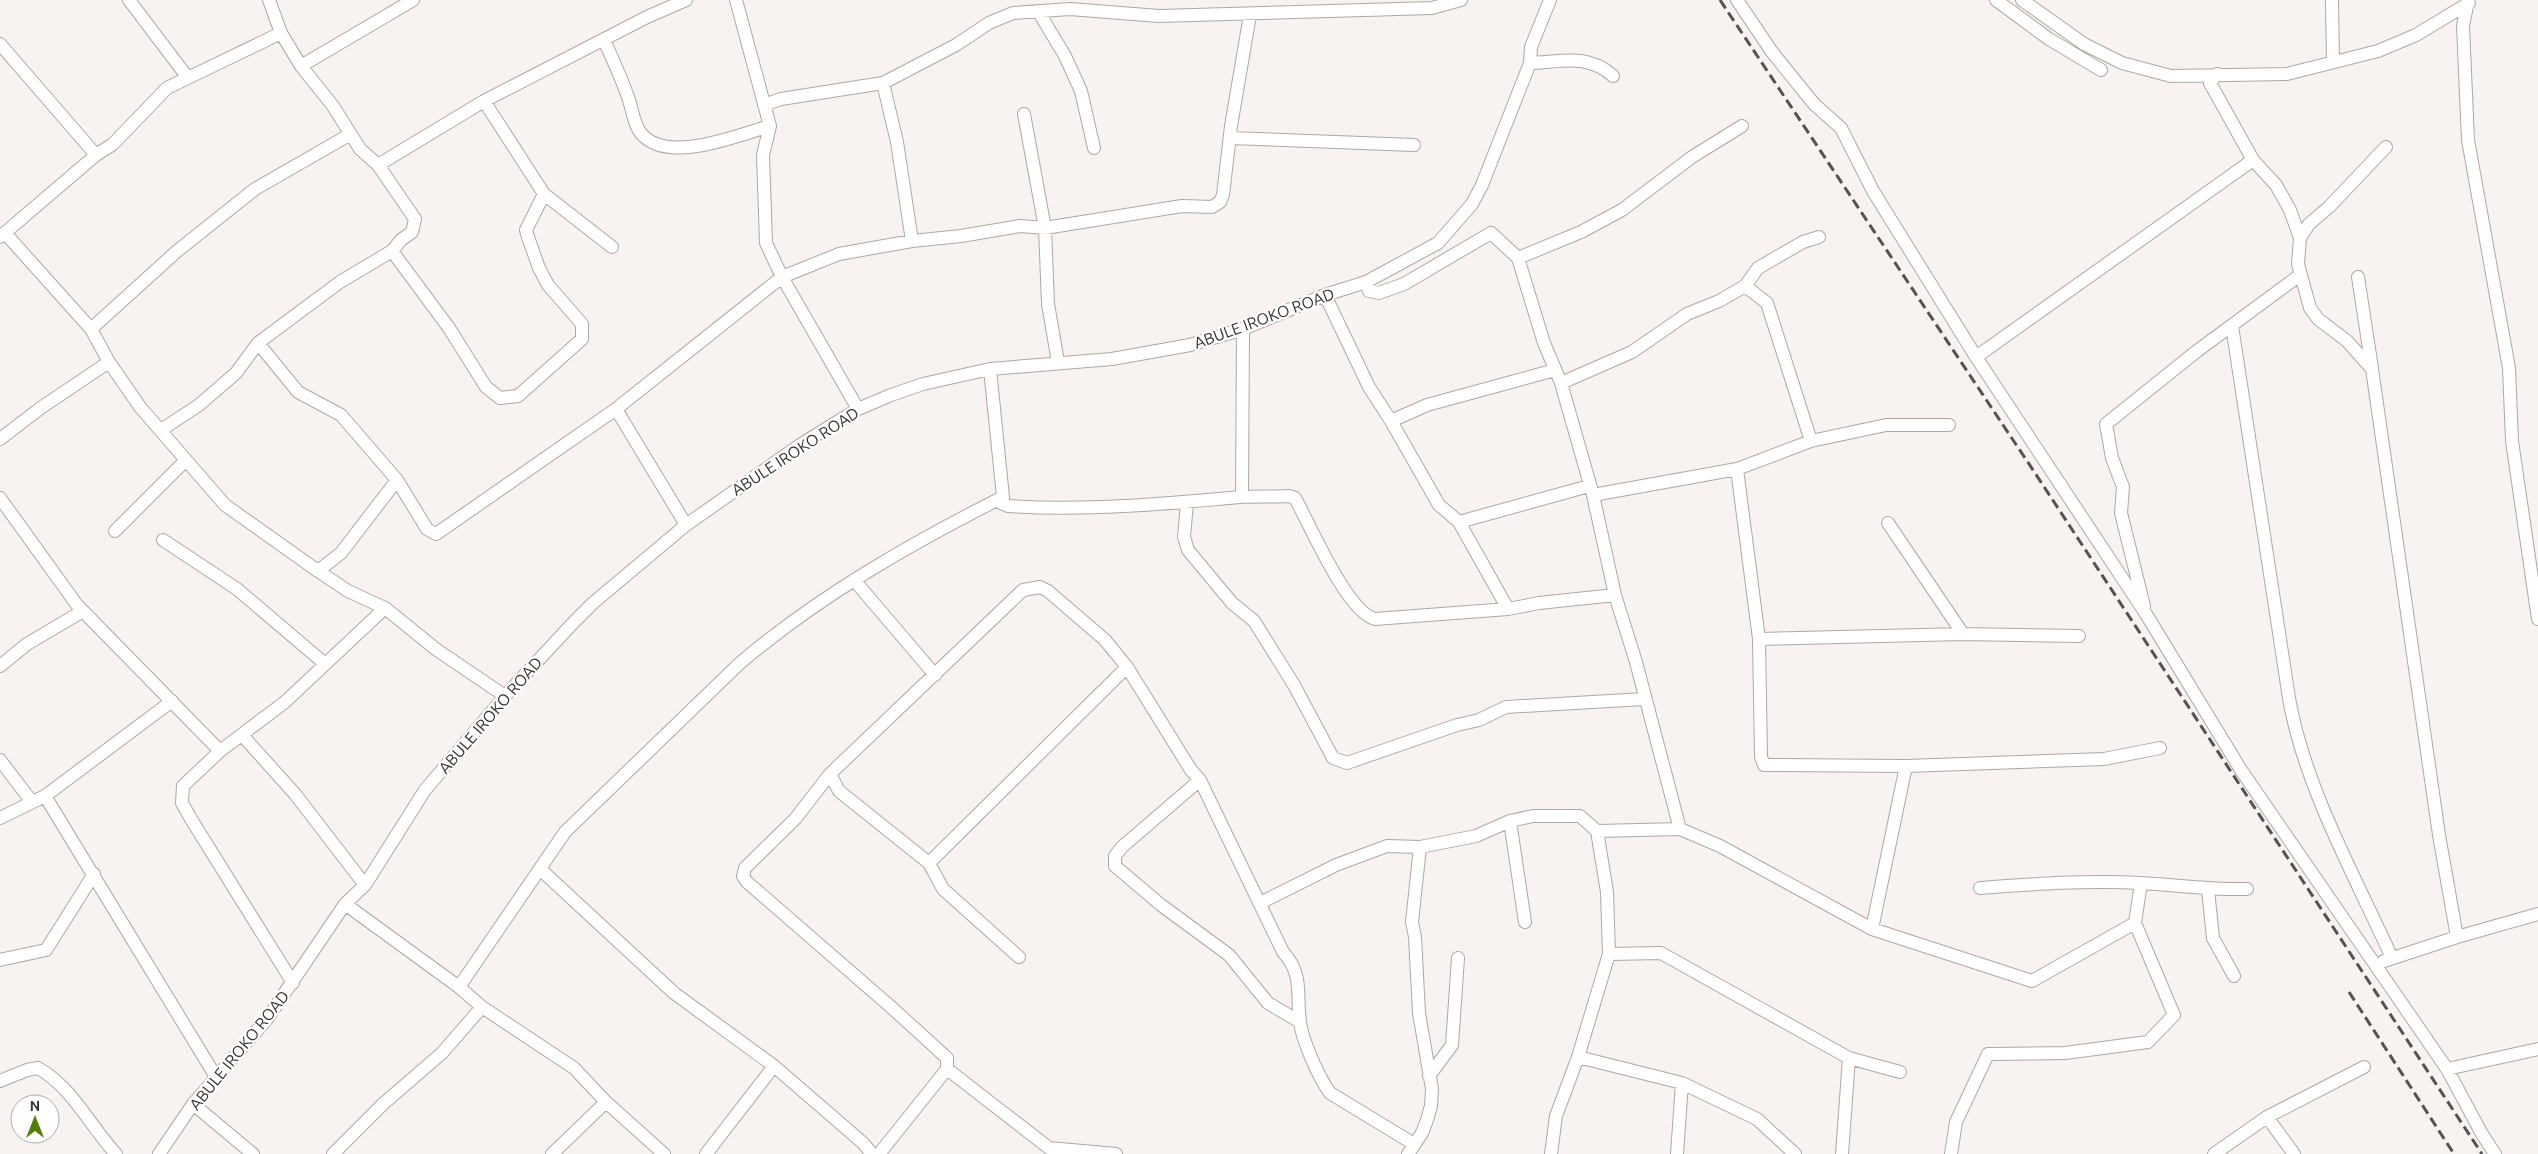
<svg xmlns="http://www.w3.org/2000/svg" width="2538" height="1154" viewBox="0 0 2538 1154" font-family="Ubuntu,sans-serif">
	<rect width="100%" height="100%" fill="#f8f3f0"/>
	<g fill="none" stroke-linecap="round" stroke-linejoin="round">
		<defs>
			<path id="minor" d="M129,0L188,78
				M736,0L770,126L763,155L766,243L782,277L858,409
				M1737,0L1772,52L1814,104L1841,128L1873,191L1976,357L2146,614L2241,770L2447,1069L2482,1134L2495,1154
				M1996,0L2049,39L2101,70
				M2022,0L2084,44L2122,63L2171,76L2287,74L2378,51L2416,35L2469,3
				M2332,0L2333,62
				M2467,6L2463,26L2468,140L2509,368L2512,441L2538,619
				M1038,11L1065,56L1081,91L1094,148
				M604,40C613,60 622,79 629,100C632,109 634,124 640,132C665,166 738,135 770,126
				M0,44L96,155
				M1530,63C1561,62 1588,53 1613,76
				M301,66L413,0
				M2217,74L2210,83L2253,160L2276,185L2290,210L2300,238L2298,264L2310,308L2318,319L2347,341L2372,369L2439,835L2457,937
				M883,83L897,142L912,241
				M484,101L544,194L612,247
				M764,105L781,99L883,83L956,45L989,23L1013,13L1070,9L1159,16L1432,8L1461,0
				M1024,114L1045,228L1048,304L1058,362
				M1230,138L1414,145
				M378,165L484,101L647,17L686,0
				M5,233L91,329L109,362L140,407L225,505L318,571L348,591L385,608L437,650L505,696
				M0,237L96,155L113,144L167,88L281,33
				M2300,238L2309,224L2329,207L2386,147
				M392,251L449,328L486,387L500,398L518,396L582,339V324L548,285L539,268L528,237L526,230L544,194
				M1518,258L1581,232L1622,210L1692,157L1742,126
				M2358,277L2372,368
				M1366,282L1369,291L1379,293L1404,284L1491,233L1518,258L1544,343L1561,383L1593,495L1615,595L1636,662L1680,829
				M1745,286L1767,303L1811,441
				M1325,295L1369,387L1391,421L1439,505L1459,522L1508,609
				M2232,326L2289,698C2304,786 2355,876 2392,958
				M91,329L176,252L255,189L349,135
				M258,343L298,392L341,415L397,480L427,529L436,534L616,409L782,277L839,254L912,241L961,236L1020,226L1045,228L1182,206L1212,207L1220,202L1223,195L1231,126L1250,15
				M1976,357L2253,160
				M990,369L1003,497
				M1561,383L1632,352L1687,314L1719,301L1745,286L1758,268L1803,242L1819,237
				M616,409L686,525
				M1391,421L1427,405L1555,370
				M161,430L199,405L236,373L258,343L340,282L392,251L401,240L412,232L415,219L378,165L360,149L333,106L301,66L281,33L269,0
				M0,439L42,407L109,362
				M1737,469L1759,639L1761,757L1764,765L1906,766L2104,759L2160,748
				M1593,495L1737,469L1811,441L1886,425H1949
				M1242,497L1243,329
				M0,498L77,605L220,751
				M1187,503L1184,537L1188,550L1232,603L1254,621L1294,685L1333,758L1347,763L1457,725L1479,720L1506,707L1644,699
				M1459,522L1589,486
				M1888,523L1963,634
				M115,531L185,461
				M163,540L237,589L324,663
				M318,571L341,553L397,480
				M854,580L935,675
				M2144,606L2121,513L2123,487L2112,458L2106,424L2197,351L2300,275
				M1759,639L1963,634L2079,636
				M0,666L27,644L83,611
				M242,735L295,794L365,885
				M0,760L32,802
				M830,774L839,791L929,863L943,889L1019,957
				M1200,780L1122,847L1115,856V866L1161,905L1229,955L1268,1003L1300,1022
				M45,796L216,1077
				M0,818L45,796L172,701
				M1510,821L1525,922
				M929,863L1127,667
				M540,869L674,993L774,1066L863,1143L872,1154
				M1980,888C2034,884 2087,880 2141,883C2177,885 2211,890 2247,889
				M2208,890L2213,938L2234,976
				M1260,903L1336,865L1387,846L1420,847L1476,836L1510,821L1533,816H1580L1597,831L1680,829L1720,846L1872,929L2032,981L2135,923L2141,883
				M345,904L459,987L482,1007L574,1068L606,1102L664,1154
				M1872,929L1906,766
				M1609,954L1661,953L1849,1058L1900,1072
				M0,960L46,950L94,874
				M2384,961L2457,937L2538,914
				M293,983L191,819L182,803L183,786L220,751L285,702L385,608
				M459,987L565,832L740,663C819,596 910,544 1003,497L1001,503L1008,506C1085,511 1164,504 1240,497C1256,496 1273,497 1289,496L1295,498C1310,525 1347,612 1375,619L1508,609L1539,603L1615,595
				M1578,1057L1682,1083L1757,1119L1795,1154
				M947,1069L1049,1148L1116,1154
				M2447,1069L2538,1049
				M1429,1076L1452,1045L1458,958
				M0,1081L27,1070L38,1068C72,1087 90,1126 116,1154
				M193,1104L253,1154
				M2267,1117L2294,1154
				M159,1154L193,1104L267,1019L345,904L365,885L425,790L505,696L573,623L593,603L686,525L800,445L858,409L891,395L923,384L990,369L1112,359L1190,345L1243,329L1325,295L1366,282L1438,243L1472,204L1482,185L1530,63L1531,47L1550,0
				M333,1154L383,1104L442,1053L482,1007
				M552,1154L606,1102
				M706,1154L774,1066
				M879,1154L947,1069V1058L891,1007L747,882L743,876L745,868L795,819L830,774L1023,590L1040,587L1048,591L1105,640L1127,667L1191,770L1200,780L1283,952C1304,975 1296,995 1300,1022C1302,1040 1319,1078 1330,1093L1414,1144
				M1408,1154L1422,1133L1427,1120L1431,1106L1432,1089L1419,1013L1415,937L1412,922L1420,847
				M1551,1154L1556,1116L1578,1057L1609,954L1607,892L1597,831
				M1677,1154L1682,1083
				M1842,1154L1849,1058
				M1951,1154L1956,1122L1988,1054L2065,1053L2148,1042L2174,1015L2135,923
				M2214,1154L2267,1117L2364,1067"/>
		</defs>
		<use href="#minor" stroke="#ada8a6" stroke-width="14"/>
		<use href="#minor" stroke="#fff" stroke-width="12"/>
		<path stroke="#555251" stroke-width="3" stroke-dasharray="10 5" stroke-linecap="butt" d="M1720,0L2033,470L2482,1154
			M2349,992L2454,1154"/>
	</g>
	<g text-anchor="middle" dominant-baseline="central" stroke-width="4.5" stroke-linejoin="round" paint-order="stroke">
		<g font-size="16" fill="#343231" stroke="#fff">
			<text transform="translate(1264 318) rotate(-20)">ABULE IROKO ROAD</text>
			<text transform="translate(795 451) rotate(-33)">ABULE IROKO ROAD</text>
			<text transform="translate(490 715) rotate(-49)">ABULE IROKO ROAD</text>
			<text transform="translate(239 1050) rotate(-51)">ABULE IROKO ROAD</text>
		</g>
	</g>
	<g transform="translate(35 1119)"><circle r="24" fill="#ffffff" stroke="#aeadad"/>
	<path d="M0-4L9 19L0 12L-9 19Z" fill="#527e03"/>
	<text y="-8" font-size="14" font-weight="bold" text-anchor="middle" fill="#343231">N</text>
	</g>
</svg>
